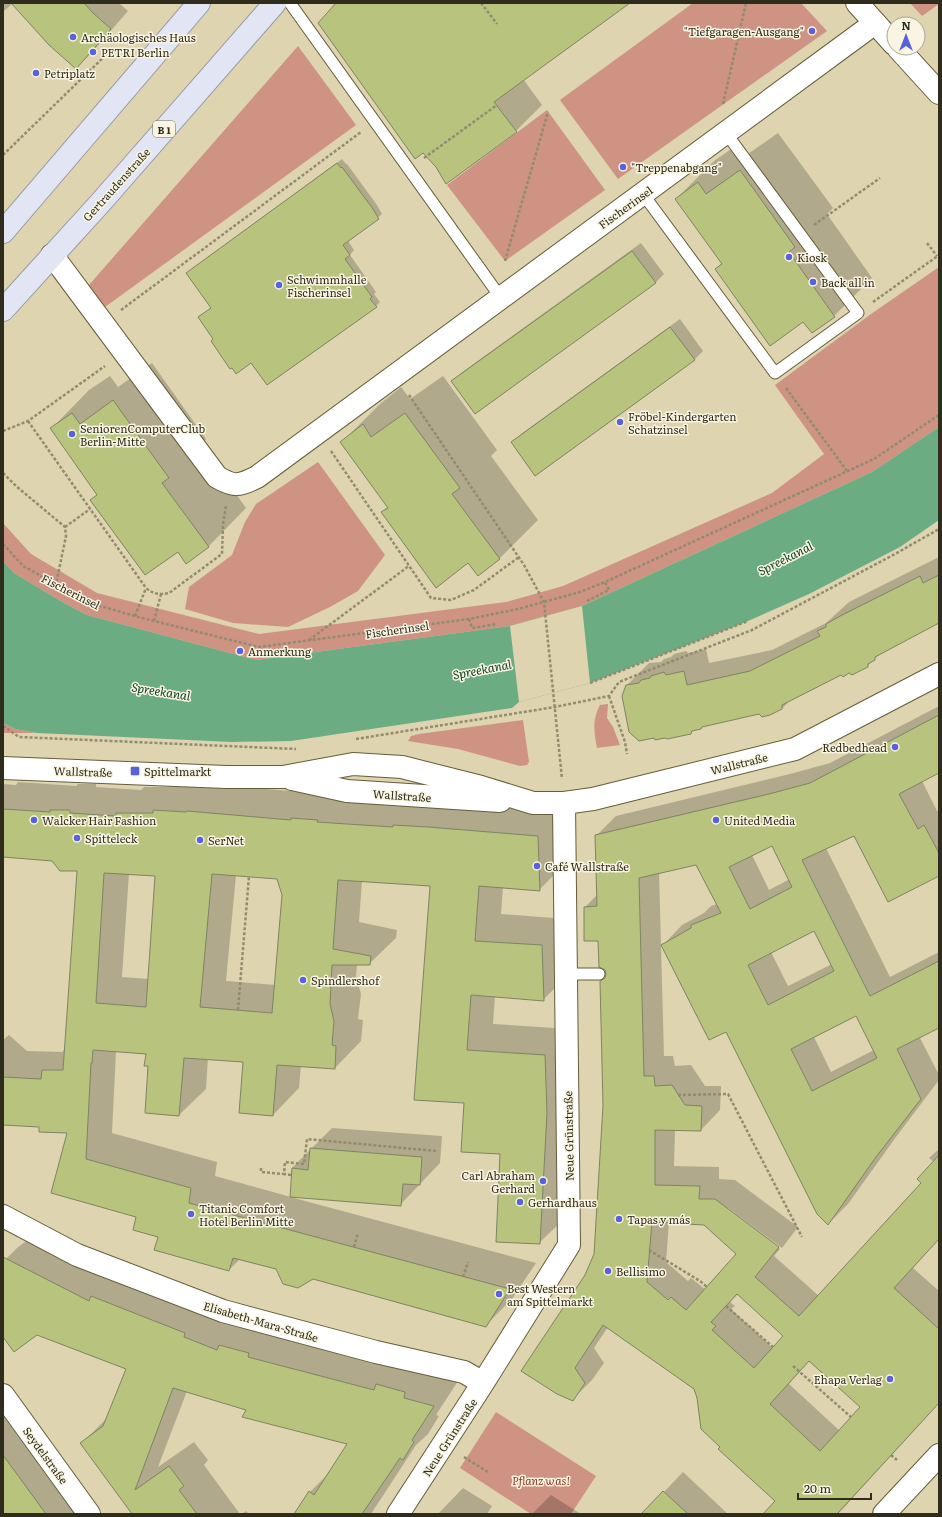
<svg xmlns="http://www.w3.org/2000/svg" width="942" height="1517" viewBox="0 0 942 1517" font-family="Literata,serif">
	<rect width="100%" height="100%" fill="#ded4af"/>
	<path fill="#ce9383" d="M693,3H801L827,31L618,179L560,100Z
		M910,3H939V4L922,16Z
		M298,46L356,125L105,307L89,285Z
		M547,110L605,190L505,261L447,185Z
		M939,267V427L872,472L582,606L510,626L256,660L87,615L64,603L14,573L3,561V523L31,554L97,593L259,634L506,602L563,586L772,493L824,454L775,385L871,314Z
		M318,462L385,555L358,591L330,607L288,627L233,623L185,609L189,587L232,555L245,522L256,504Z
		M608,704L607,718L613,727L620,745L597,748C594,731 592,720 600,705Z
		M523,720L529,762L527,765L520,766L458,749L408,741L411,736L419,734Z
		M3,723L15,729L36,733H3Z
		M496,1412L596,1476L571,1514H531L460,1468Z"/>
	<path fill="#6bac83" d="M939,427V520L900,547L809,594L748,621L590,683L519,702L512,708L291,741L232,742L37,733L15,729L3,723V561L14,573L64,603L87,615L256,660L510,626L582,606L872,472Z"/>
	<path fill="#ded4af" d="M582,606L590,683L519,702L510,626Z"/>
	<path fill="#0003" fill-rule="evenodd" d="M3,3H119L128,11L94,50L76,68L13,3L3,12Z
		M337,3H628L523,79L542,105L516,131L437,167L423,152Z
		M778,133L833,208L827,214L872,278L834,316L812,332L804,320L716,269L722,263L676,199L714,161L737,145L745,156Z
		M342,159L346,164H347L377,205L382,214L348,241L354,250L350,255L376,292L374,294L380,302L376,306L252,362L214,339L199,317L212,307L192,269Z
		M641,243L664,274L655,283L452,382L461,373Z
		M680,319L703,351L694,360L512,442L521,434Z
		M152,363L206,439L201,445L246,508L208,547L178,551L91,500L98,493L51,429L89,390L110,376L118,387Z
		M443,376L497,450L491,456L538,520L500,558L478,575L468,562L382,512L388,506L342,442L380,404L401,387L410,399Z
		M939,557V622L882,652L867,666L841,674L792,698L782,709L704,725L693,730L690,733L627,685L649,663L661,662L664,659L671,657L674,654L686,651L688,653L706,649L709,663L772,650L826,623L849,602Z
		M939,706V772L922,781L937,811L939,810V875L854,835L826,848L890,977L939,952V1027L919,1036L939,1075V1080L896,1137L848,1204L828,1224L727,1030L663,945L682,925L704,913L711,906L717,904L697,863L659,872L664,1056H673L675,1066L691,1065L705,1086H721L720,1110L701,1130H675L674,1166L719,1167V1179L735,1180L798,1227L782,1248L728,1208L727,1209L780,1249L774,1256L819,1296L922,1183L934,1162L929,1158L939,1149V1239L913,1268L939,1291V1403L838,1514H765L777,1501L721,1446L695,1388L608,1327L594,1348L604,1363L592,1380L572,1400L558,1393L586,1275L595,1254L604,1106L601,981L607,975L599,940L585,907L598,894L596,836L616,816L790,774L830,763ZM772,844L790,879L769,890L752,855ZM815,929L832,964L788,986L771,952ZM857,1015L874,1050L831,1072L814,1037ZM669,1222L705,1224L738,1254L706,1290L691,1278L688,1281L666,1262ZM738,1294L784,1336L773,1348L731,1309L735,1306L730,1302ZM810,1360L862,1407L840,1431L789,1384Z
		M18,782L76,786L78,784H96V787L141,790L144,787H178L181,784L215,785L317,793L564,809L566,863L539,890L503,887L501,914L568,919L570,973L543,1000L495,996L493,1024L571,1029L566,1217L539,1243L501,1153L465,1103L431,885L362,881L359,922L397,930L396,938L369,964H357L356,977L361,994L358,1019L363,1020L361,1041L335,1068L301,1065L299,1088L273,1115L244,1061L208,1058L206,1089L179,1115L146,1112L149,1065L147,1053L116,1051L112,1133L217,1162L215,1176L291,1197L292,1168L332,1128L442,1136L440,1163L400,1205L295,1197L294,1198L536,1263L512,1299L485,1326L240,1259L229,1270L159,1236L138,1216L52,1192L69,1132L40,1126L3,1124V1040L9,1035L27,1051L62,1052L66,1048L78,870L52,860L3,856V784L16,785ZM129,873L156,875L149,979L122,977ZM236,875L277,878L283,895L276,985L226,981Z
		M34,1235L458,1381L436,1415L439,1416L428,1434L416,1445L371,1514H294L310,1492L329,1473L348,1443L247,1409L187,1391L158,1467L194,1442L208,1460L204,1465L240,1514H133L82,1443L107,1418L127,1368L37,1334L3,1335V1262L17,1248Z
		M3,1400L86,1514H3Z
		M683,1472L728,1514H643Z
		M463,1488L492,1506L487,1514H438Z
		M551,1495L581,1514H532Z
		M246,1511L249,1514H242Z"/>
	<path fill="#b8c37e" stroke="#7e8462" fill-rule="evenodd" d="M11,3H84L93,13L111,29L76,69L49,45Z
		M336,3H630L494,102L517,132L446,184L436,167L423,153L415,159L318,23Z
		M337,163L341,168L342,167L373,209L379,219L343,245L350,255L345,259L372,297L370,299L377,307L267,385L251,363L236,374L232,368L230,369L211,341L213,339L198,317L211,308L186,273Z
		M740,170L795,247L789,252L835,317L812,333L803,322L770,346L715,269L722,264L675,199L698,182L706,194Z
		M632,251L656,283L475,414L451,381Z
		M670,327L695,360L535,476L511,442Z
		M113,400L169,478L162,483L209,547L186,564L178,552L145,575L90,500L97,495L50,428L72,413L80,424Z
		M405,413L460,488L452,494L500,559L478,576L468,563L436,588L381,512L388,508L340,442L363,424L371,437Z
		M939,575V623L875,657V660L868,664V667L852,675L849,673L843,677L841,675L782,705V709L770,715L762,717L759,714L702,727L701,729L692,731L691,734L667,739L665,738L655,740L654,738L639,741L629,732L622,696L626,685L639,683L641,680L650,678L651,676L664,672L666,675L684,671L687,685L750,671L820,636L817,631L826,627V624L842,615L920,576L923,583Z
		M939,715V773L899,794L918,829L924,825L939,853V876L888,902L854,836L802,860L870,996L939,961V1028L897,1049L921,1099L876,1157L828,1225L817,1214L726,1032L709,1040L661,945L691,928V925L721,913L696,865L639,878L644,1076H654L655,1086L672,1085L685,1105L702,1106L701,1131L655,1130V1185L700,1186L699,1199H715L779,1247L755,1277L799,1316L921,1183L917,1179L939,1155V1239L894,1288L939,1329V1403L837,1514H763L775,1501L718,1449L720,1447L701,1429L697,1398L694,1389L603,1325L575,1368L585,1383L573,1401L557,1394L521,1371L585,1275L594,1254L603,1106L600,981L605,978L606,974L605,970L599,967L598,941H584V907L597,906L595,835L769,794L810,783ZM772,846L792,887L750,909L729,867ZM814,931L834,971L768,1005L748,965ZM856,1016L877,1058L812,1091L791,1049ZM652,1222L704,1225L736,1254L686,1310L671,1297L668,1300L647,1282ZM737,1294L783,1336L754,1368L712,1330L716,1326L711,1322ZM809,1361L860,1407L820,1451L770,1404Z
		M3,809L50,812V810H70V813L116,816V813H153V810L186,812L187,811L291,820V818L318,820L317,822L393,827V825L428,827L538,836L540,891L479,886L475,941L542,945L544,1001L471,995L467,1050L545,1055L547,1113L540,1244L496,1242L500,1154L461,1152L464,1103L414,1100L430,886L338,880L333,949L371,956L370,965H332L330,1004L334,1021L332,1045L336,1046L335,1069L277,1065L273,1116L239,1113L243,1062L184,1058L179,1116L145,1113L148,1066H144L146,1054L93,1050L92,1063H91L86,1159L191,1188L189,1203L510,1289L486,1327L313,1279L298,1288L283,1284L276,1269L233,1258L229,1271L154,1250L158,1237L133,1230L136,1217L51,1193L67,1133L39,1132V1127L3,1125V1077L41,1079L42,1070H63L77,871H60L52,861L3,857ZM104,873L155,876L146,1007L96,1003ZM212,874L277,879L282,895L272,1013L200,1007Z
		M310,1148L422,1157L420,1185L403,1184L401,1206L290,1197L292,1168L308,1170Z
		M3,1257L89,1301L91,1296L185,1333L184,1337L217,1350L219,1345L249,1353L248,1357L374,1390L376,1384L405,1392L404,1398L434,1406L412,1440L414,1442L403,1460L400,1458L362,1514H294L309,1491L314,1495L347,1444L242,1417L246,1410L173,1388L135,1490L169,1466L184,1486L179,1490L197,1514H132L80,1443L103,1426L126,1369L37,1335L14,1352L3,1337Z
		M3,1455L46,1514H3Z
		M663,1491L688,1514H641Z"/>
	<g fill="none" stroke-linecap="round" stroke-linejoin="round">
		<defs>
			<path id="service" d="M290,3L501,298
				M643,194L775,373L858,313L726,133
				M566,974H599"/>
			<path id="minor" d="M52,255L217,477C234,487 239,486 257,477L875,23
				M3,768L226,777H283L353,764L402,767L481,787L533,803H564L593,799L795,749L939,674
				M292,779L347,791L500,801
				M3,1216L77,1255L223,1311L376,1352L464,1372L483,1383
				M3,1395L89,1514
				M398,1514L483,1383L569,1245L564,803
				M884,1514L939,1455"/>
			<path id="tertiary" d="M857,3L894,44
				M898,48L939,93"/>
			<path id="primary" d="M3,232L199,3
				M3,310L102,201L275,3"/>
		</defs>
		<use href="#service" stroke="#655d3b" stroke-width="13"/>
		<use href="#minor" stroke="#655d3b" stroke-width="24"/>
		<use href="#tertiary" stroke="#655d3b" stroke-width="24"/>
		<use href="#primary" stroke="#9699a4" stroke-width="24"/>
		<path stroke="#928b6f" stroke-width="2.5" stroke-dasharray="3 2" stroke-linecap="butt" d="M481,3L497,24
			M723,104L746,3
			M3,155L111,50
			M424,158L497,105
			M814,225L880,178
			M927,243L937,256
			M505,261L548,112
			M873,302L939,255
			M121,310L361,132
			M786,388L847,471
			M409,395L524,565L544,602L562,779
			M28,421L146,588C153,594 159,595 169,593L222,554L223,524L226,506
			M3,431L28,421L105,366
			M331,451L431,598L451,600L474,590L519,557
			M3,473L16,486L65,527L66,536L56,584
			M65,527L90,509
			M3,544L23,566L93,604L142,618L259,647L469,619L518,609L580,592L605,582L874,459L939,415
			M587,601L609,590L605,582
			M135,616L146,588
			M469,619L472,628L497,624
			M154,621L161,594
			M309,640L409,566
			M590,683L748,621
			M609,696L625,742L627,754
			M3,726L19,737L296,749
			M356,739L555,707L609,696L619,682L752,630L895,554L939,529
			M238,1010L249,876
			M678,1095L728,1094L802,1237
			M261,1168V1172L284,1174
			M291,1175L284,1174L285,1162L304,1164L307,1139L436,1151
			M354,1247L358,1233
			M649,1250L700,1281L707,1287
			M463,1277L468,1262
			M726,1306L773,1347
			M793,1366L851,1417
			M891,1455L897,1460
			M464,1457L488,1472"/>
		<use href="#service" stroke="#fff" stroke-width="11"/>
		<use href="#minor" stroke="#fff" stroke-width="22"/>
		<use href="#tertiary" stroke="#fff" stroke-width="22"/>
		<use href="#primary" stroke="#e2e5f4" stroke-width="22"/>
	</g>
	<g fill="#5962da" stroke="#faf5e2" stroke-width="1.5">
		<circle cx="812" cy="31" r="4"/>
		<circle cx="73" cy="37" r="4"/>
		<circle cx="93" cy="52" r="4"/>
		<circle cx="36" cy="73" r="4"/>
		<circle cx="623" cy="167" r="4"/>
		<circle cx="789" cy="257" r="4"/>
		<circle cx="813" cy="282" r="4"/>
		<circle cx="279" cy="285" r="4"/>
		<circle cx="620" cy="422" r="4"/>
		<circle cx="72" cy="434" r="4"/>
		<circle cx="240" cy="651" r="4"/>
		<circle cx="895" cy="747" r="4"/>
		<rect x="130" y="766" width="10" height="10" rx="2"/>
		<circle cx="34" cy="820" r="4"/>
		<circle cx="716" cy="820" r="4"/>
		<circle cx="77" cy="838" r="4"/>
		<circle cx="200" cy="840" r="4"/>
		<circle cx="537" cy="866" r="4"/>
		<circle cx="303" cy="980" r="4"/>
		<circle cx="543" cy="1181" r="4"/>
		<circle cx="520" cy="1202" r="4"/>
		<circle cx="191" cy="1214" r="4"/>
		<circle cx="619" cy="1219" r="4"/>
		<circle cx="608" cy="1271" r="4"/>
		<circle cx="499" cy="1294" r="4"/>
		<circle cx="890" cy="1379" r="4"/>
	</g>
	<g text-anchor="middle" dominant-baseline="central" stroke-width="3" stroke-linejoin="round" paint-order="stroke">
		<rect fill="#faf5e2" stroke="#6c6858" stroke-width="1" x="153" y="121" width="22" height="16" rx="3"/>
		<g font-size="10" font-weight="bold" fill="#2f2c1d">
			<text x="164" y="129">B 1</text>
		</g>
		<g font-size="11" fill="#2f2c1d" stroke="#faf5e2" text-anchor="start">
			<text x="804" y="31" text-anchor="end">"Tiefgaragen-Ausgang"</text>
			<text x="81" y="37">Archäologisches Haus</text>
			<text x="101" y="52">PETRI Berlin</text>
			<text x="44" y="73">Petriplatz</text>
			<text x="631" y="167">"Treppenabgang"</text>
			<text x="797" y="257">Kiosk</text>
			<text x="287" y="279">Schwimmhalle<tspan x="287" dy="13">Fischerinsel</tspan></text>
			<text x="821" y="282">Back all in</text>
			<text x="628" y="416">Fröbel-Kindergarten<tspan x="628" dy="13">Schatzinsel</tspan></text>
			<text x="80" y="428">SeniorenComputerClub<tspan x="80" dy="13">Berlin-Mitte</tspan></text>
			<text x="248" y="651">Anmerkung</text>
			<text x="887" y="747" text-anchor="end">Redbedhead</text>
			<text x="144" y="771">Spittelmarkt</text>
			<text x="42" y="820">Walcker Hair Fashion</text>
			<text x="724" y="820">United Media</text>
			<text x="85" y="838">Spitteleck</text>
			<text x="208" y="840">SerNet</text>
			<text x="545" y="866">Café Wallstraße</text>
			<text x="311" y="980">Spindlershof</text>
			<text x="535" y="1175" text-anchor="end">Carl Abraham<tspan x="535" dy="13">Gerhard</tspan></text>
			<text x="528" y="1202">Gerhardhaus</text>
			<text x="199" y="1208">Titanic Comfort<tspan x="199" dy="13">Hotel Berlin Mitte</tspan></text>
			<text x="627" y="1219">Tapas y más</text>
			<text x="616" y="1271">Bellisimo</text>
			<text x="507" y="1288">Best Western<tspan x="507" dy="13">am Spittelmarkt</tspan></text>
			<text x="882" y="1379" text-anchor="end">Ehapa Verlag</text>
		</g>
		<g font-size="11" fill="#2f2c1d" stroke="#faf5e2">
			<text transform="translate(116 184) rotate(-48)">Gertraudenstraße</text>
			<text transform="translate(625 207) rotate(-36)">Fischerinsel</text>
			<text transform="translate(71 591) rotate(27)">Fischerinsel</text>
			<text transform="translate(397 629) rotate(-8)">Fischerinsel</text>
			<text transform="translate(739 763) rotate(-14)">Wallstraße</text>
			<text transform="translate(83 771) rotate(2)">Wallstraße</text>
			<text transform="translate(402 795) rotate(4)">Wallstraße</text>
			<text transform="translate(568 1136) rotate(-91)">Neue Grünstraße</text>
			<text transform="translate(261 1321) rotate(16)">Elisabeth-Mara-Straße</text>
			<text transform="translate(449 1437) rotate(-57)">Neue Grünstraße</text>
			<text transform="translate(46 1455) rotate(54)">Seydelstraße</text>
		</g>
		<g font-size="11" font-style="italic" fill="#8b3620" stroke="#faf5e2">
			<text x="541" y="1480">Pflanz was!</text>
		</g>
		<g font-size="12" font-style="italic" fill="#0b4025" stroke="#faf5e2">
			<text transform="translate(785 558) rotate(-27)">Spreekanal</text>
			<text transform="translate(482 669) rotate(-11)">Spreekanal</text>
			<text transform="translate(161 691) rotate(9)">Spreekanal</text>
		</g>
	</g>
	<rect width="942" height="1517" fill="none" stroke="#2f2c1d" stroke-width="8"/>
	<g transform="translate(906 36)"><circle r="19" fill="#faf5e2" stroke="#a9a593"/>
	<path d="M0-3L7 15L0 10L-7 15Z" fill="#5962da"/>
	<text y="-6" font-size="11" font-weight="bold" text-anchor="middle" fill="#2f2c1d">N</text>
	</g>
	<path d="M798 1493v6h73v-6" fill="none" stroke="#2f2c1d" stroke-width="2"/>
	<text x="804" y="1493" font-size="12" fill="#2f2c1d" stroke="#faf5e2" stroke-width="3" paint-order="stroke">20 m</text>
</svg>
